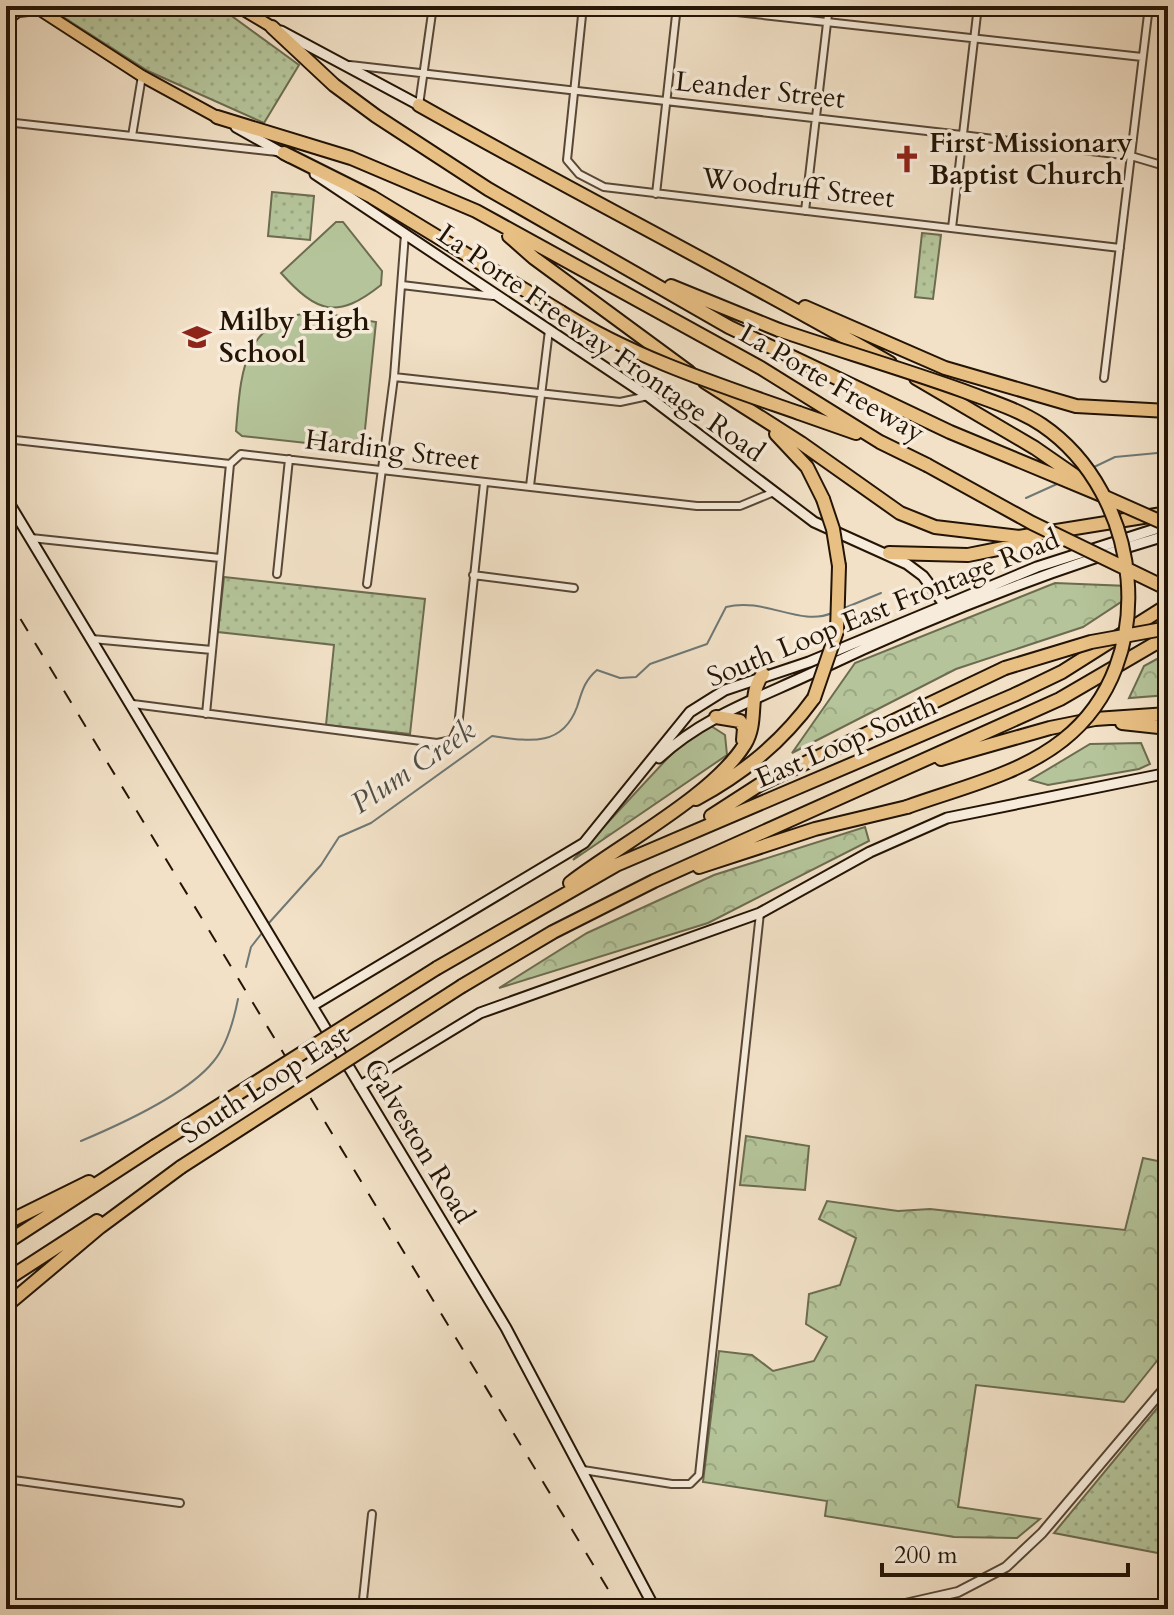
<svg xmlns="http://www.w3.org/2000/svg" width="1174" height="1615" viewBox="0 0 1174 1615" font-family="Cardo,serif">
	<defs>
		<pattern id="grass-dots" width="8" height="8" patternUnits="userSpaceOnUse" patternTransform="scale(2)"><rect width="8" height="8" fill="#b5c49a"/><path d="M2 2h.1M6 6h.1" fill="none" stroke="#9ba883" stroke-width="1.8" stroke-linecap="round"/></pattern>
		<pattern id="forest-crowns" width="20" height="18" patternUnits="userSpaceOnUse" patternTransform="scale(2)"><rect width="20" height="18" fill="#b5c49a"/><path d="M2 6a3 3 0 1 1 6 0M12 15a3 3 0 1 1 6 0" fill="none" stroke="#9ba883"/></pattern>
	</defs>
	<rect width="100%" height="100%" fill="#f2e1c7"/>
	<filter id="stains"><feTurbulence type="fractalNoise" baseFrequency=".0025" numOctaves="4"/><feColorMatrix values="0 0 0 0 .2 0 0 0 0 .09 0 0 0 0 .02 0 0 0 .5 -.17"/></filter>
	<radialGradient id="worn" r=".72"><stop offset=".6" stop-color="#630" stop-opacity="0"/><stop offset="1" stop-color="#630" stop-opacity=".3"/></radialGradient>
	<path fill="url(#grass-dots)" stroke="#6c6c50" stroke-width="2" d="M46,6H218L299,65L264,123L148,71Z
		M272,192L314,196L310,240L268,236Z
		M922,233L941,235L933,299L915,297Z
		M224,577L425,599L410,734L326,725L334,645L218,632Z
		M1168,1395V1555L1054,1533Z"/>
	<path fill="url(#forest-crowns)" stroke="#6c6c50" stroke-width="2" d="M1055,583L1128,586L1124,600L1083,627L956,669L792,753L855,663Z
		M1168,653V695L1129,698L1144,666Z
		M711,726L725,735L727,755L573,860L677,748Z
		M1141,743L1150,764L1139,769L1048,785L1030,780L1090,744Z
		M865,827L869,841L708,923L499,988L587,933L714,875Z
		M746,1136L809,1146L805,1190L740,1185Z
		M1143,1158L1168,1163V1347L1124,1402L976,1385L958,1507L1040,1519L1017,1538L954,1537L825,1516L827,1501L703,1482L719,1351L752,1355L773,1371L814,1361L827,1337L806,1324L809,1294L840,1285L856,1238L819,1219L827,1201L898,1211L930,1209L1125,1230Z"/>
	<path fill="#b5c49a" stroke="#6c6c50" stroke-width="2" d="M336,222H343L382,271L381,285C337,320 317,313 281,273Z
		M316,312L376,322L364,439L352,448L242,436L236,431C241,372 242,318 316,312Z"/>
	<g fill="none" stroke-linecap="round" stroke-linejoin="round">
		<path stroke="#6e7875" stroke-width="2" d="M1092,468L1115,457L1168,452
			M1026,498L1057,484
			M842,609L881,593
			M268,924L321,865L339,837L371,823L492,736C528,741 562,748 577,707C582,692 584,681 597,670L620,678L636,677L650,664L707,644L726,607C765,597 800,627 832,613
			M246,967L251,947L262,933
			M81,1141C119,1125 187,1094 213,1062C226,1047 234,1019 238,999"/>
		<defs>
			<path id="minor" d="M583,6L567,160L579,174L604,187L1120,248
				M682,6L1142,57
				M350,65L962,135L1131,156L1168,167
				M419,105L433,6
				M6,122L277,152
				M132,136L142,76
				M656,194L677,6
				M805,211L829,6
				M952,228L978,6
				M402,285L493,296
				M394,377L620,402L648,396
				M1104,378L1149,6
				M6,439L230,464L241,454L697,506H740L774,492
				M530,486L549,330
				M31,538L220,558
				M277,574L289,459
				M473,575L574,588
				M367,584L394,377L405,234
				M92,639L212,650
				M133,704L437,743L452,740L458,727L484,483
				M206,714L230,464
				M583,1470L672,1484H690L699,1475L760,913
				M6,1479L180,1503
				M362,1609L372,1514"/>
			<path id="tertiary" d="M883,1609L958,1592L1006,1567L1042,1533L1168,1384"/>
			<path id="secondary" d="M281,31L419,105
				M236,127L289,157
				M315,174L648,396L814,522L907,564L923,576L950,612
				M6,498L506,1328L655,1609
				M659,758C703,717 759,698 812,673C927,618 1046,571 1168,535
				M312,1006L584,843L690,712L725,690L809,662L1037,567L1168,525
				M360,1086L480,1013L760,913L870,852L947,818L1168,773"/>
			<path id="primary" d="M34,6L142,76L217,117
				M237,6L272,27
				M6,20L18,11L38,9"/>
			<path id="motorway" d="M272,27L334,85L376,116L488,189L729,327L950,432L1104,496
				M419,105C575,193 735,274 890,363
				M217,117L351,158L476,211L761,368L880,442L927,465
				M284,153L372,197L561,312
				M509,236L534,258L689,372
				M671,286L779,330
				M805,307L945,368L1076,406L1168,411
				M916,378L1035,448L1084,482
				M705,382L801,443L900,513L935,527L1019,537L1168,513
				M799,413L856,433
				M776,434L807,467L823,499
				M889,553L968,555L1033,542
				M837,631L839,566
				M716,717L740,721L744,728L743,740
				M1122,723L1168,728
				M941,759L1050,728L1095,719L1168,714
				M696,799C744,773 782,742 814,698
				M711,816L759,785L1005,668
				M699,867L815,829L907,807
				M570,883C619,845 714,795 745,744C759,721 747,695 763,674
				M437,968L616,865L1014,695L1062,672L1168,605
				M462,986L553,932L654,881L1060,699L1168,636
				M6,1223L89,1182
				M6,1243L155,1146
				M6,1280L97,1221
				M6,1306L100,1227L181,1167"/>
		</defs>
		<use href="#minor" stroke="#574736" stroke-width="10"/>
		<use href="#tertiary" stroke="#574736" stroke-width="12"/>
		<use href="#secondary" stroke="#231405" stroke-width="13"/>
		<use href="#primary" stroke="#231405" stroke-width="14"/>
		<use href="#motorway" stroke="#231405" stroke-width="16"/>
		<use href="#minor" stroke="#f7ecdb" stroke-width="6"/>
		<use href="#tertiary" stroke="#f7ecdb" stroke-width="8"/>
		<use href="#secondary" stroke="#f7ecdb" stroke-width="9"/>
		<use href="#primary" stroke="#e9c084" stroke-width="10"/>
		<use href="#motorway" stroke="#e9c084" stroke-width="12"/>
		<path stroke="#231405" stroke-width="2" stroke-dasharray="14 14" stroke-linecap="butt" d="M6,595L620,1609"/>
		<defs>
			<path id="motorway-bridge" d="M561,312C635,358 716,384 799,413
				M779,330C841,351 903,369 964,391C990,401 1018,409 1042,425C1142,493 1163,661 1063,740C1019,775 959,788 907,807
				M927,465L1032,523L1168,589
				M1105,497L1168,525
				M823,499L833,529L839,566
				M1005,668L1091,642L1168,628
				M814,698L837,631
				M155,1146L437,968
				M181,1167L462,986"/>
		</defs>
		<use href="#motorway-bridge" stroke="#231405" stroke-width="16" stroke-linecap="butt"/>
		<use href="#motorway-bridge" stroke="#e9c084" stroke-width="12"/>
	</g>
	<defs>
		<symbol id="church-bare" viewBox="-9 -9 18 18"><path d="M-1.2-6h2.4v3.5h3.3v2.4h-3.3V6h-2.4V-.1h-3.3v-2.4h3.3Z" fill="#8f2418" stroke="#f7ecdb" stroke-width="2.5" paint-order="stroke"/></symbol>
		<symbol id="school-bare" viewBox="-9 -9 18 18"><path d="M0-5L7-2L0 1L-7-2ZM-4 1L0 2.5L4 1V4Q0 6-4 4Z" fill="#8f2418" stroke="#f7ecdb" stroke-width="2.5" paint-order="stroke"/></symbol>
	</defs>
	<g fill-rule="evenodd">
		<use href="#church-bare" x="887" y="139" width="40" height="40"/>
		<use href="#school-bare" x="177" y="317" width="40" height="40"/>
	</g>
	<g text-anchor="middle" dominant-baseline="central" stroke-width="7" stroke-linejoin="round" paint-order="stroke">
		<g font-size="28" fill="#231405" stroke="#f7ecdb">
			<text transform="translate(760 90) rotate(6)">Leander Street</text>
			<text transform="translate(798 188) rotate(6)">Woodruff Street</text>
			<text transform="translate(601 343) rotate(35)">La Porte Freeway Frontage Road</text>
			<text transform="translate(832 383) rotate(30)">La Porte Freeway</text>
			<text transform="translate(392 450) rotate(7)">Harding Street</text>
			<text transform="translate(883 608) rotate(-22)">South Loop East Frontage Road</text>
			<text transform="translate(846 742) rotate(-23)">East Loop South</text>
			<text transform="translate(265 1084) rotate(-33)">South Loop East</text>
			<text transform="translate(419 1141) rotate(59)">Galveston Road</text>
		</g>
		<g font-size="28" font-weight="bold" fill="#231405" stroke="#f7ecdb" text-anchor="start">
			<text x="929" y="143">First Missionary<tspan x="929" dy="32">Baptist Church</tspan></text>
			<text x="219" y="321">Milby High<tspan x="219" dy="32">School</tspan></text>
		</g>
		<g font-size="30" font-style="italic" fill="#4f4e46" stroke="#f7ecdb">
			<text transform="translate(413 767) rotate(-34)">Plum Creek</text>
		</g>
	</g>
	<rect width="1174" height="1615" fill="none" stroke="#f2e1c7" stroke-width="32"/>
	<rect x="8" y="8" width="1158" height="1599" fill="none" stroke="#231405" stroke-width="4"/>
	<rect x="16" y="16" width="1142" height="1583" fill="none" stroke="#231405" stroke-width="2"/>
	<path d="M882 1563v12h246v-12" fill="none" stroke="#231405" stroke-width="4"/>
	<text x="894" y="1563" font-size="24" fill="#231405" stroke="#f7ecdb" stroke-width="6" paint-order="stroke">200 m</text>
	<rect width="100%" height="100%" filter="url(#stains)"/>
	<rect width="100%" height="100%" fill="url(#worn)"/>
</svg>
